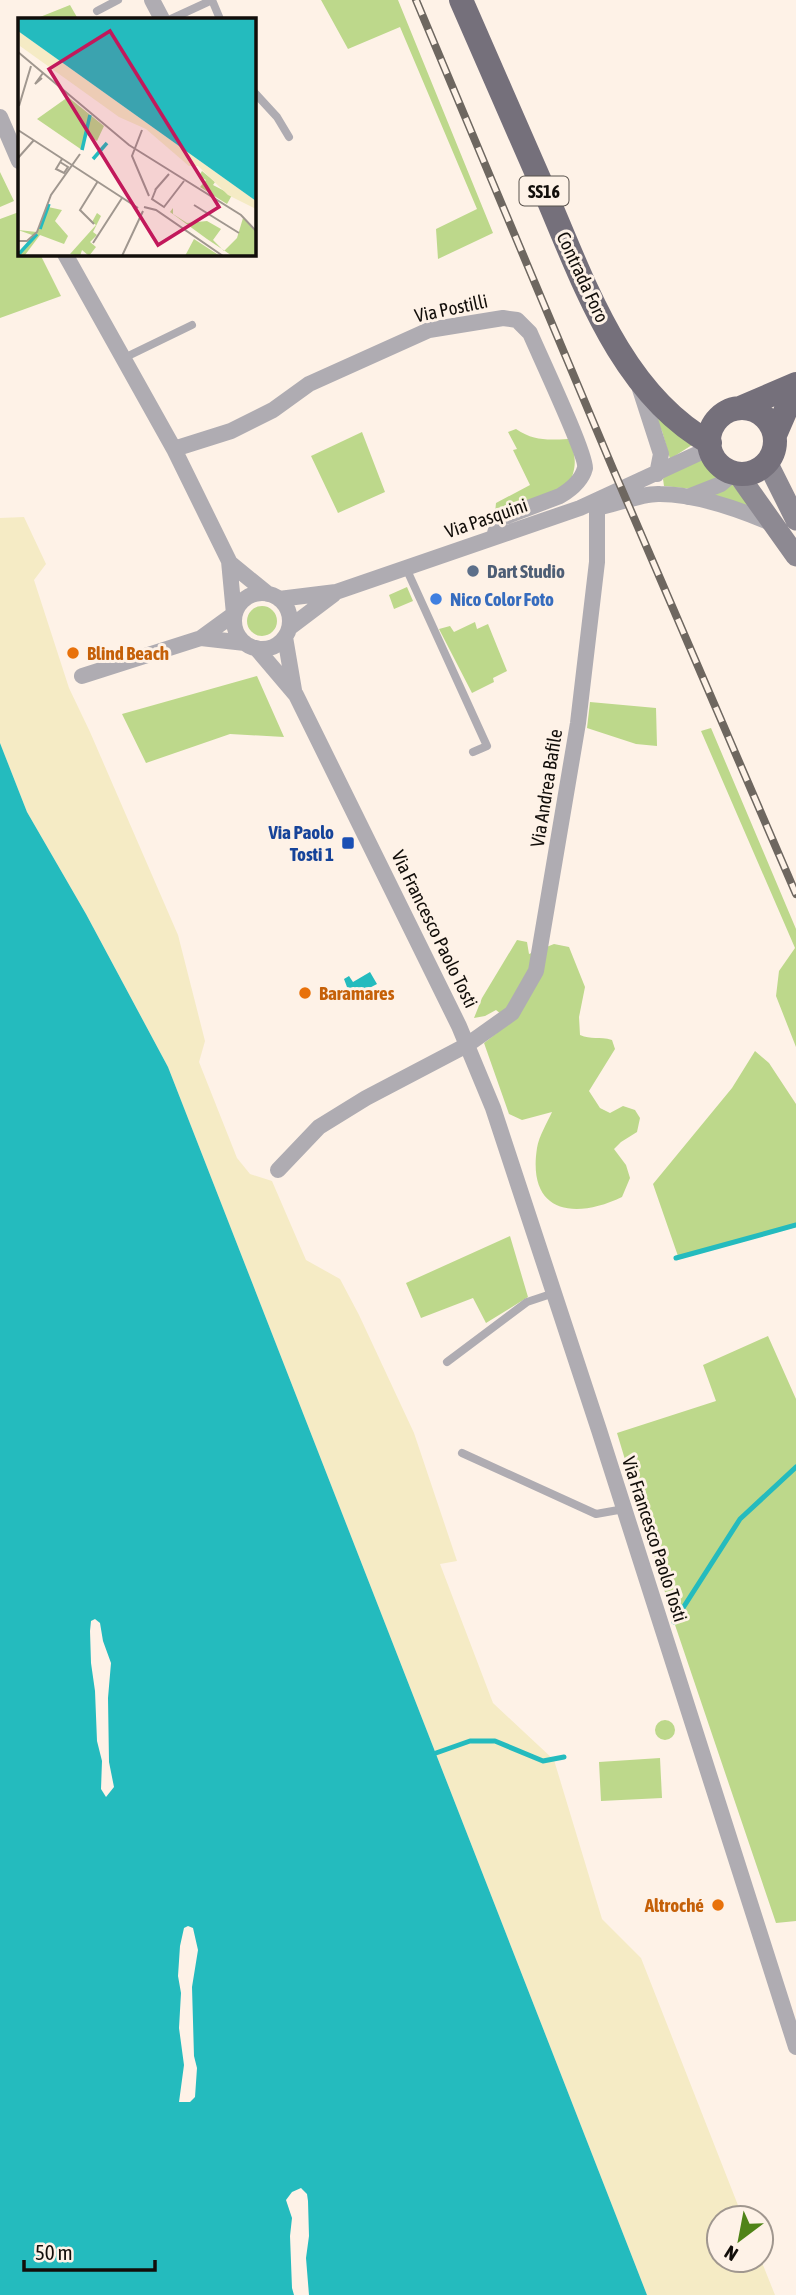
<svg xmlns="http://www.w3.org/2000/svg" width="796" height="2295" viewBox="0 0 796 2295" font-family="'Asap Condensed',sans-serif">
	<rect width="100%" height="100%" fill="#fef2e7"/>
	<path fill="#bdd88b" d="M321,0H398L493,233L438,259L436,229L477,209L400,27L348,49Z
		M70,5L78,19H41L40,17Z
		M0,172L14,201L0,207Z
		M19,212V254H40L61,296L0,318V219Z
		M651,412L692,445L670,459L662,431Z
		M516,429C534,441 547,440 568,439C578,457 576,469 568,487L495,513L496,503L530,485L513,450L517,449L508,432Z
		M362,432L385,492L338,513L311,456Z
		M703,458L723,476L692,489L664,486L663,479L665,475Z
		M732,484L751,508L711,495Z
		M407,587L413,601L394,609L389,595Z
		M247 621a15 15 0 1 1 30 0a15 15 0 1 1-30 0Z
		M475,622L477,629L488,624L507,671L493,678L494,682L472,693L439,629L450,626L454,632Z
		M257,676L284,737L230,734L146,763L122,714Z
		M590,702L656,708L657,746L636,744L587,728Z
		M711,728L796,929V1047L776,996L779,971L795,948L701,731Z
		M517,940L527,942L529,954L554,944L569,947L585,987L579,1017L580,1035C591,1040 599,1036 612,1040L615,1049L589,1091L600,1108L610,1113L623,1106L635,1110L640,1118L637,1132L621,1142L614,1149L626,1165L630,1178L622,1197C574,1220 527,1213 537,1148C539,1136 547,1123 552,1112L522,1120L509,1114L484,1043L511,1022L496,1010L485,1016L474,1018L482,998Z
		M755,1051L769,1063L796,1104V1227L679,1259L653,1184L732,1088Z
		M510,1236L528,1297L486,1323L473,1298L421,1318L406,1283Z
		M768,1336L796,1399V1921L776,1923L674,1622L617,1433L716,1401L703,1365Z
		M655 1730a10 10 0 1 1 20 0a10 10 0 1 1-20 0Z
		M660,1758L662,1798L601,1801L599,1762Z"/>
	<path fill="#f5ebc5" d="M24,517L46,564L34,580L69,688L90,732L178,935L205,1041L199,1062L237,1158L250,1174L272,1181L306,1260L340,1279L359,1315L414,1433L457,1561L440,1564L493,1703L554,1760L602,1919L641,1958L743,2218H719V2260H761L775,2295H647L168,1067L86,914L27,812L0,743V518Z"/>
	<path fill="#24bbbe" d="M0,743L27,812L86,914L168,1067L647,2295H0Z
		M370,972L377,984L354,996L350,995L344,979L349,976L353,982Z"/>
	<path fill="#fef2e7" d="M95,1619L100,1623L103,1641L111,1663L108,1698L109,1762L114,1787L106,1797L101,1789L102,1761L97,1741L95,1691L91,1663L90,1631L91,1621Z
		M188,1926L193,1928L198,1950L192,1987L194,2056L197,2068L195,2097L190,2102H179L184,2065L179,2028L181,1993L178,1976L180,1946L184,1928Z
		M301,2188L307,2194L308,2201L309,2236L306,2258L309,2295H294L292,2288L290,2236L292,2218L286,2200L292,2192Z"/>
	<g fill="none" stroke-linecap="round" stroke-linejoin="round">
		<path stroke="#24bbbe" stroke-width="5" d="M676,1258L796,1225
			M674,1622L740,1519L796,1467
			M436,1753L470,1741H495L543,1761L564,1757"/>
		<path stroke="#afacb2" stroke-width="8" d="M212,0L220,19
			M97,11L118,0
			M171,19L212,0
			M254,92L277,117L289,137
			M124,358L192,325
			M406,568L487,746L473,752
			M447,1362L527,1302L554,1293
			M462,1453L596,1514L624,1509"/>
		<path stroke="#afacb2" stroke-width="16" d="M152,0L162,19
			M0,117L19,161
			M65,254L174,449L229,561L234,614
			M639,386L661,454L657,474
			M174,449L231,431L273,410L309,384L429,330L503,318L517,320L530,333C538,352 587,456 585,468C582,480 570,490 560,496L499,519L494,537
			M688,497L721,484L734,473
			M596,508C615,505 642,493 660,494C697,494 738,509 771,523
			M230,563L268,594
			M234 621a28 28 0 1 1 56 0a28 28 0 1 1-56 0Z
			M279,599L336,592L580,508L710,448
			M289,628L334,594
			M285,637L294,690
			M201,638L245,643
			M256,648L296,695L459,1026L493,1108L599,1430L796,2047
			M82,676L201,638L234,614
			M278,1170L319,1127L366,1098L467,1045L512,1013L536,971L578,723L597,562V508"/>
		<path stroke="#8d8992" stroke-width="21" d="M767,462L796,520
			M737,473L796,556"/>
		<path stroke="#75707b" stroke-width="24" d="M461,0C489,63 516,127 544,190C583,280 620,393 710,443
			M740,408L796,384
			M709 441a33 33 0 1 1 66 0a33 33 0 1 1-66 0Z
			M775,435L788,405L796,394"/>
		<defs>
			<path id="rail" d="M416,0L613,469L796,894"/>
		</defs>
		<use href="#rail" stroke="#6e6760" stroke-width="8"/>
		<use href="#rail" stroke="#fef2e7" stroke-width="5" stroke-dasharray="16" stroke-linecap="butt"/>
	</g>
	<circle fill="#5c6f8a" stroke="#fef2e7" stroke-width="2.5" cx="473" cy="571" r="7"/>
	<circle fill="#3f7fe0" stroke="#fef2e7" stroke-width="2.5" cx="436" cy="599" r="7"/>
	<g fill="#e8710a" stroke="#fef2e7" stroke-width="2.5">
		<circle cx="73" cy="653" r="7"/>
		<circle cx="305" cy="993" r="7"/>
		<circle cx="718" cy="1905" r="7"/>
	</g>
	<rect fill="#1a4fb4" stroke="#fef2e7" stroke-width="2.5" x="341" y="836" width="14" height="14" rx="3.5"/>
	<g text-anchor="middle" dominant-baseline="central" stroke-width="6" stroke-linejoin="round" paint-order="stroke">
		<rect fill="#fef2e7" stroke="#59524c" stroke-width="2" x="519.5" y="176.5" width="49" height="29" rx="5"/>
		<g font-size="18" font-weight="bold" fill="#120e0a">
			<text x="544" y="191">SS16</text>
		</g>
		<g font-size="19" fill="#120e0a" stroke="#fef2e7">
			<text transform="translate(583 277) rotate(65)">Contrada Foro</text>
			<text transform="translate(451 308) rotate(-12)">Via Postilli</text>
			<text transform="translate(486 518) rotate(-19)">Via Pasquini</text>
			<text transform="translate(546 788) rotate(-81)">Via Andrea Bafile</text>
			<text transform="translate(435 929) rotate(64)">Via Francesco Paolo Tosti</text>
			<text transform="translate(655 1539) rotate(72)">Via Francesco Paolo Tosti</text>
		</g>
		<g font-size="19" font-weight="bold" fill="#4e5e75" stroke="#fef2e7" text-anchor="start">
			<text x="487" y="571">Dart Studio</text>
		</g>
		<g font-size="19" font-weight="bold" fill="#366cbe" stroke="#fef2e7" text-anchor="start">
			<text x="450" y="599">Nico Color Foto</text>
		</g>
		<g font-size="19" font-weight="bold" fill="#c56008" stroke="#fef2e7" text-anchor="start">
			<text x="87" y="653">Blind Beach</text>
			<text x="319" y="993">Baramares</text>
			<text x="704" y="1905" text-anchor="end">Altroché</text>
		</g>
		<g font-size="19" font-weight="bold" fill="#164399" stroke="#fef2e7" text-anchor="end">
			<text x="334" y="832">Via Paolo<tspan x="334" dy="22">Tosti 1</tspan></text>
		</g>
	</g>
	<g transform="translate(18 18)">
		<rect width="238" height="238" fill="#fef2e7"/>
		<path d="M50,79L86,108L79,123L69,117L64,132L19,101ZM184,153L197,164L195,167L214,177L209,186L182,169L188,162L181,158ZM30,189L44,192L37,203L50,218L46,226L22,217L7,237L0,238L17,218L0,212L19,214ZM155,190V196L169,205L189,203L203,211L195,222L206,233L219,220L225,200L238,214V238H214L207,233L189,221L152,194ZM79,195L83,198L75,214L79,217L72,224L78,229L71,238L64,232L62,238L52,236L78,207L74,204ZM176,221L202,238H167Z" fill="#bdd88b"/>
		<path d="M0,13L238,183V191L210,177L180,148H171L128,111L101,99L2,28Z" fill="#f5ebc5"/>
		<path d="M0,0H238V183L0,13Z" fill="#24bbbe"/>
		<path fill="none" stroke="#24bbbe" stroke-width="3.5" d="M64,132L72,97M75,141L89,125M22,211L31,186M0,237L19,216"/>
		<path fill="none" stroke="#a0978f" stroke-width="2" d="M0,34L111,127L223,197L238,213M24,60L17,66L25,55M1,88L13,48M0,112L120,190M124,112L114,138L131,178M0,140L16,122M42,144L50,149L46,155L38,151L44,141M138,171L134,181L146,189L166,163M137,172L151,156M176,187L221,215M126,189L138,192L205,238M76,206L62,192L80,163M0,223H9L19,214L33,177L62,136M75,225L104,180M104,238L125,193"/>
		<path fill="#c2185b" fill-opacity="0.15" stroke="#c2185b" stroke-width="3.5" d="M92,13L201,189L140,227L31,51Z"/>
		<rect width="238" height="238" fill="none" stroke="#120e0a" stroke-width="3.5"/>
	</g>
	<g transform="translate(740 2239) rotate(212)"><circle r="33" fill="#fef2e7" stroke="#a0978f" stroke-width="2"/>
	<path d="M0-5L12 26L0 18L-12 26Z" fill="#4f8317"/>
	<text y="-10" font-size="19" font-weight="bold" text-anchor="middle" fill="#120e0a">N</text>
	</g>
	<path d="M24 2260v10h131v-10" fill="none" stroke="#120e0a" stroke-width="3.5"/>
	<text x="35" y="2260" font-size="21" fill="#120e0a" stroke="#fef2e7" stroke-width="5" paint-order="stroke">50 m</text>
</svg>
